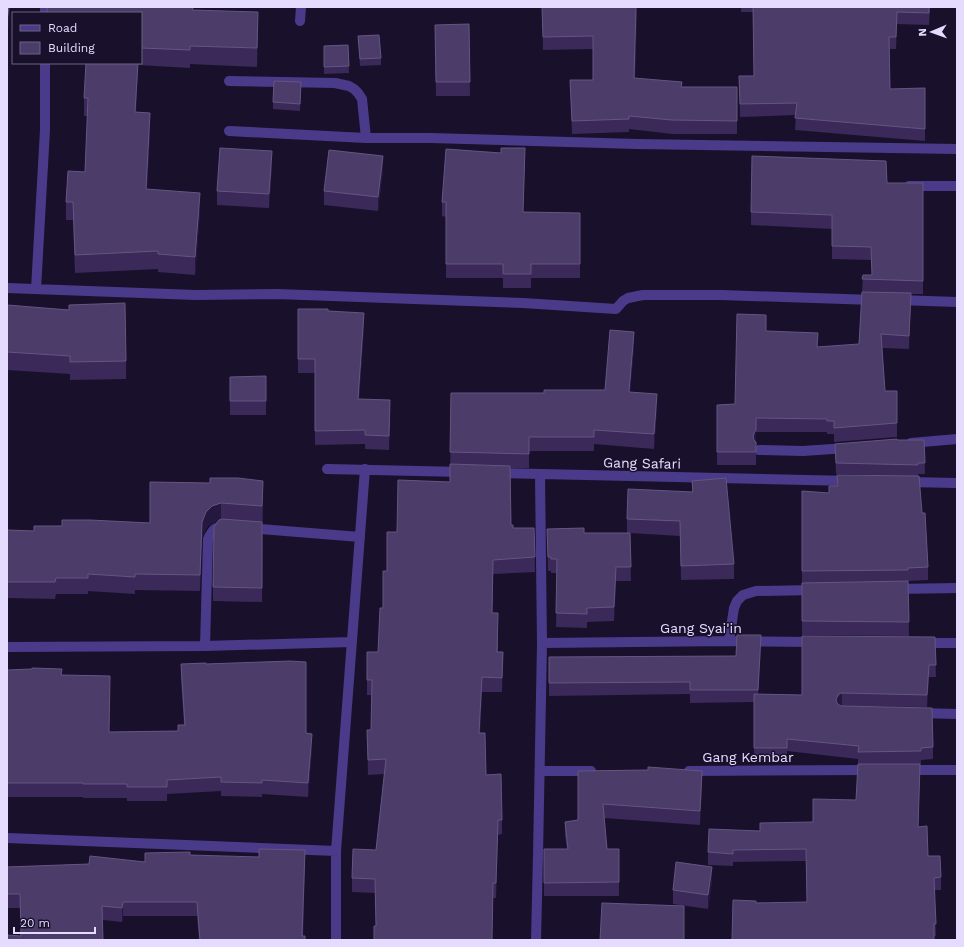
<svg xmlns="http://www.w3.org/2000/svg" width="964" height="947" viewBox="0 0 964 947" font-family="'Work Sans',sans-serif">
	<rect width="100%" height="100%" fill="#19112b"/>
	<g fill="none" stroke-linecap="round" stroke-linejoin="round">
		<path stroke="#4a3b8a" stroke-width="10" d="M45,7V13
			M300,21L301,7
			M229,81L335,83L349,86L354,89L358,93L362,99L366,138
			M229,131L366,138H431L637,144L957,149
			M909,186H957
			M7,288L196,295L277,294L523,303L616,309L623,301L628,298L643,295H721L874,300
			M36,289L45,130V63
			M898,300L957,302
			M911,443L957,439
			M759,450L803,451L847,448
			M327,469L463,472
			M497,473L851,481
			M907,482L957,483
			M249,528L360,537
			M895,589L957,588
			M729,641L734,608L737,601L743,595L756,591L815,590
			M542,643L729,641L814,642
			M922,643H957
			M205,646L208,539C213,529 215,526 227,527
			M7,647L205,646L352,642
			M919,713L957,714
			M907,770H957
			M540,771H591
			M689,771L871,770
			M7,838L336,851
			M336,940V851L365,469
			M536,940L538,855L542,643L540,475"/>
	</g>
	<path fill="#3a2959" d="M47,7H194L193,10L258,30L257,67L190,64V68L138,65L136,112L150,131L147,189L200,211L195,275L158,272V269L75,273L73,220H66V202L85,172L88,116H84V98L86,63H141V13Z
		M542,7H637L635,78L682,87H737V134H672L629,129V132L572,134L570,80H593V49L543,50Z
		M741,7H930L929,25L897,24L896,49H889L890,89L925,88V141L795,130L796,115L740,117L739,76H754L753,12H741Z
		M469,24L470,96H436L435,25Z
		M358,36L381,58V65L360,66Z
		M348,45L349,73L324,74V46Z
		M301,89L300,111L273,109V102Z
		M525,162L523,212L580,213V278H531V288H503V278H446V217L442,216V202Z
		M272,165L269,208L217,205V191Z
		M383,170L378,211L324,205V191Z
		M887,183L923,281V294H911L909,349L882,348L885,391H897V437L834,442V434H827V432H756V465H717V405L735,404L766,331L818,347L859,344L862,292L863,275H872L871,260L832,259V229L751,225V212Z
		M7,305L126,361V379L70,380V374L7,370Z
		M298,309L328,311L364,327L359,399L390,414L389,450L365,449V444L315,445V373H298Z
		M634,346L630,392L657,408L654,449L594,444V451H529V468H510L511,525L513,528H534L535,572L493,574L492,613L498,628V652H503L502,692H482L480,733L486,775L502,820V834L498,835L496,898H493L376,926L375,893L352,892V878L376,850L384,774L368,775L367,730H371L372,695H367V652H378L387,571L397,532L450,482L451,393H544L605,390Z
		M266,376V415H230V377Z
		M897,440H924L925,474H918V476L836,474L835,444Z
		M837,475L922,513L928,567V580L908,581L909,636L802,635V491L829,493L837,486Z
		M263,481L262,602L213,601V587L218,521L212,523L206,528L202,539L200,591L135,590V594L88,591V594H56L55,599L7,598V530L34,531L150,523L210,483Z
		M692,481L734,564V579L681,580L680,536L630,533L631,581H616L614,621L587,622V628L556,627L557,573H551V571H548L547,529L584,533H627V519L692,492Z
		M935,637L936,677H929L927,707L841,706L933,747V759L921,760V764H858V759L787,751V760H754V702L690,703V694L549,696V657L736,656L761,648L758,694L802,695Z
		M181,664H206L306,733L312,748L308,797L262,794V797L221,796V791L167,794V801H127V798H83V797H7V670L62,675L109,732L178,731L184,725L181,678Z
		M578,771L702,784L700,825L604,818L607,849H619V896H544V883L567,849L565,835V822L578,820Z
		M920,777L918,827L928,856L941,877V890H934L936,936L756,903L807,902L806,861L733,862V866L708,865V852L760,831L813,822L856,800Z
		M190,855L305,864L303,936L305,940H199L197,916H123L122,922L103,920L21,936L20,908H7V867L145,862Z
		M712,881L708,909L673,904V890Z"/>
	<path fill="#25183f" d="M9,7H10V16L7,38V21Z
		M636,7H637L634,92V78Z
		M258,12V30L257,67V48Z
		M897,12V24L896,49V37Z
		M138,63L135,130V112Z
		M150,113V131L146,207V189Z
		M525,148V162L523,226V212Z
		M272,151V165L269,208V194Z
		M383,156V170L378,211V197Z
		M200,193V211L195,275V257Z
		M911,293V307L909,349V336Z
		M364,313V327L358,413V399Z
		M634,332V346L629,406V392Z
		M657,394V408L654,449V434Z
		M756,430V444L754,446L753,437L754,433Z
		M221,503V520L212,523L206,528L202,539L200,591L202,522L206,512L212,506Z
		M616,567V581L614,621V607Z
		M761,635V648L758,702V690Z
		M929,665V677L927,707V695Z
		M482,677V692L479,748V733Z
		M842,693V706L839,707L836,712V699L839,694Z
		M312,734V748L308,797V783Z
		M920,764V777L918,839V827Z
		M702,771V784L700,825V811Z
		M498,820V835L496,898V883Z
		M305,850V864L302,940Z
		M712,867V881L708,909V895Z
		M123,902V916L122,922V908Z"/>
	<path fill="#4c3c6a" stroke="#645582" d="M7,7H9L7,21Z
		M47,7H193L192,10L258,12L257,48L190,46V50L141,48V13H47Z
		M542,7H636L634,78L682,82L681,87H737V121L672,120L629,116V119L572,121L570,80H593V36L543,37Z
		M753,7H929V13L897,12L896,37H889L890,89L925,88V129L795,118L797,103L740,104L739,76H754Z
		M469,24L470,82H436L435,25Z
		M379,35L381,58L360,59L358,36Z
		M348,45L349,66L324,67V46Z
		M86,63H138L135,112L150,113L146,189L200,193L195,257L158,254V251L75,255L73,202H66L68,171L85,172L88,98H84Z
		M274,81L301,82L300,104L273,102Z
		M220,148L272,151L269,194L217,191Z
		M501,148H525L523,212L580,213V264H531V274H503V264H446V202H442L446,149L501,153Z
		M329,150L383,156L378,197L324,191Z
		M752,156L886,161L887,183H923V281L862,279L863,275H872L871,247L832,246V215L751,212Z
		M862,292L911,293L909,336L881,334L885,391H897V423L834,428V421H827V419L756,418V430L754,433L753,437L754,440L756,442V452H717V405L735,404L737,314L766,315V331L818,333L817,347L859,344Z
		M125,303L126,361L70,362V356L7,352V305L69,310V305Z
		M298,309H328V311L364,313L358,399L390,400L389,436L365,435V430L315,431V359H298Z
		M610,330L634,332L629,392L657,394L654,434L594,430V437H529V454L450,452L451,393H544V390H605Z
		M266,376V401H230V377Z
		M897,439V440H924L925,463H918V465L836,463L835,444Z
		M450,464L510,466L511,525H513V528H534L535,557L493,560L492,613H498L497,652H503L502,678L482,677L479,733H485L486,775L501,774L502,820H498L496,883H493L492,940H374V926H376L375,879L352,878L353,849L376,850L386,759L368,760L367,730H371L372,680H367V652H378L380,608H383V571H387V532H397L398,480L450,482Z
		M837,475L919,476L922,513H925L928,567L908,568V570L802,571V491L829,493V486H838Z
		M210,478H238L263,481L262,506L221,503L212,506L206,512L202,522L200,575L135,574V577L88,574V578H56L55,582H7V530L34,531V526H62V520H90L150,523V482L210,483Z
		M726,478L734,564L681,566L680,521L627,519L628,489L693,492L692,481Z
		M222,519L262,522V588L213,587L214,527L219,520Z
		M584,528V533H630L631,567H616L614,607L587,608V614L556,613L557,559H551V557H548L547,529Z
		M908,581L909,622L802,621V583Z
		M737,635H761L758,690H690V682L549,683V657L736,656Z
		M802,636L935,637L936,665H929L927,695L842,693L839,694L836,699L837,703L839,705L842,706L932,708L933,747L921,748V751L858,752L859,746L787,739V748H754V694L802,695Z
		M290,661L306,662V733L312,734L308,783L262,780V783L221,782V777L167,780V787H127V784H83V783H7V670L32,669V668L62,669L61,675L110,676L109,732L178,731V725H185L181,664L206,663V664Z
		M858,764H920L918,827L927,826L928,856H940L941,877L934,878L936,924H934V940H732L733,900L756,901V903L807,902L806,849L733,850V854L708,852L709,829L760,831V823L813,822V799L856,800Z
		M648,767L702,771L700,811L603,804L607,849H619V882L544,883V849H568L565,822L578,820V771L648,770Z
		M259,849L305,850L302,936H305V940H200L197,902H123L122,908L102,906L103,940H7V935L21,936L20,894H7V867L89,864L90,856L145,862V853L190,852V855L259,857Z
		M676,862L712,867L708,895L673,890Z
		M602,903L684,906V940H600Z"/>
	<g text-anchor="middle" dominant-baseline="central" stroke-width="3" stroke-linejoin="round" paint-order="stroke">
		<g font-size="14" fill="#e4dbff" stroke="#19112b">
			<text transform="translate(642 463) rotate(1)">Gang Safari</text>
			<text x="701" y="628">Gang Syai'in</text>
			<text x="748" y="757">Gang Kembar</text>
		</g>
	</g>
	<rect width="964" height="947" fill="none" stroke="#e4dbff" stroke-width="16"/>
	<rect x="12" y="12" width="130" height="52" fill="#19112b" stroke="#6a6280"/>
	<rect x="20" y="25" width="20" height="6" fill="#4a3b8a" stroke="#6a6280"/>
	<text x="48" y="32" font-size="12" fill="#e4dbff">Road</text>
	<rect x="20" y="42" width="20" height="12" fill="#4c3c6a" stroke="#6a6280"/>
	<text x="48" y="52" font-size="12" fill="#e4dbff">Building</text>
	<g transform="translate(932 32) rotate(268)" stroke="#19112b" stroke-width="3" paint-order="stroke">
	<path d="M0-3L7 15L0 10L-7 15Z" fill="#e4dbff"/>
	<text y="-6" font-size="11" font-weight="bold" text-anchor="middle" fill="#e4dbff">N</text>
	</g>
	<path d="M14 927v6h81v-6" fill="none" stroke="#e4dbff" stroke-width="2"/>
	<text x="20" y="927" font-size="12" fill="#e4dbff" stroke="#19112b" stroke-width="3" paint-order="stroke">20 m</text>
</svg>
